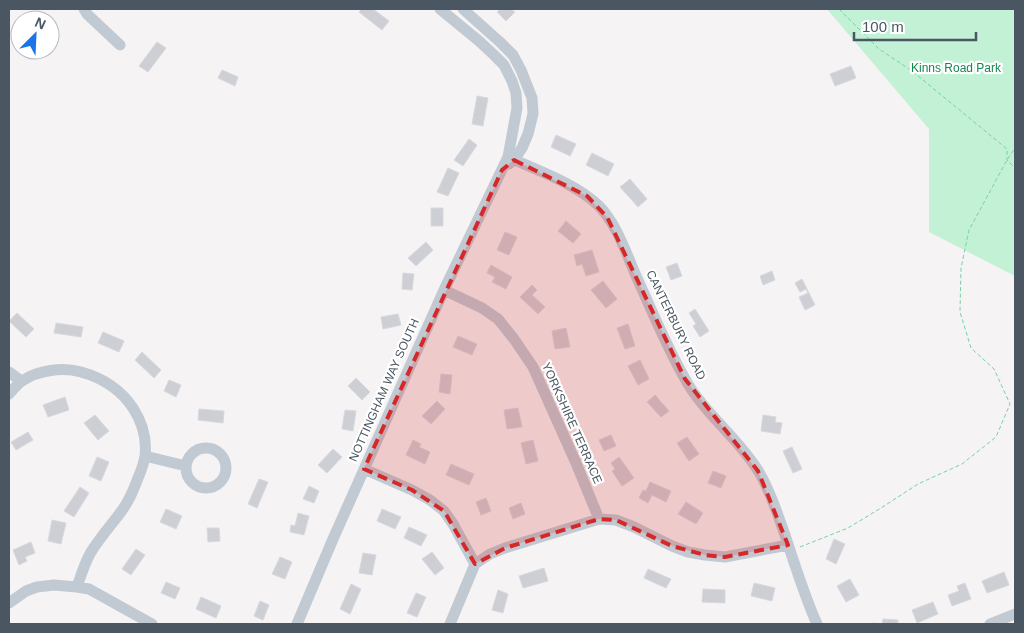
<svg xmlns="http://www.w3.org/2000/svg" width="1024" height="633" viewBox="0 0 1024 633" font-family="Helvetica,sans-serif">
	<rect width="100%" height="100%" fill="#f5f3f3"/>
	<path fill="#c3f1d5" d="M827,9H1015V276L929,232V129Z"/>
	<path fill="#cdcfd5" stroke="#d7d9de" d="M362,9H373L389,21L382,30L359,12Z
		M500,9H511L515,12L506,21L497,12Z
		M157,42L166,48L148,72L139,66Z
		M851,66L856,78L835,86L830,74Z
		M222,70L238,77L235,86L218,78Z
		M477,96L488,98L483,126L472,124Z
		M556,135L576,144L570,156L551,147Z
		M469,139L477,145L463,166L454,160Z
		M592,153L614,164L608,176L586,165Z
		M448,168L459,173L448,196L437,192Z
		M630,179L647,199L638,207L620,187Z
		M431,208H443V226H431Z
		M566,221L581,234L573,243L558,231Z
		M505,232L517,237L509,255L497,250Z
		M426,242L433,250L416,266L408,258Z
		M592,250L599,272L586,276L582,264L577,266L574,255Z
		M677,263L682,276L671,280L666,267Z
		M491,265L512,277L506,289L492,282L495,277L487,273Z
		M772,271L775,280L763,285L760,276Z
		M403,273L414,274L412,290L402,289Z
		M802,279L815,305L805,310L799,297L808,293L806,289L800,292L795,283Z
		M603,281L617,299L606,308L591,290Z
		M532,285L537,290L532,295L545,307L538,314L520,297Z
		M695,309L709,331L700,337L693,326L696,324L689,313Z
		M17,313L34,329L26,337L9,321Z
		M398,314L401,325L383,329L381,317Z
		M56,323L83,327L81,337L54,333Z
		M628,324L635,346L625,349L617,328Z
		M566,328L570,347L555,349L552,331Z
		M103,332L124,341L119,352L98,343Z
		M458,336L477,344L472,355L453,347Z
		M142,352L161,370L154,378L135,360Z
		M640,360L649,379L638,385L628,366Z
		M441,374L452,375L450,394L439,392Z
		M356,378L370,392L362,400L348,386Z
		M169,380L181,385L176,397L164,391Z
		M655,395L669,411L661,417L647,402Z
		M65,397L69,410L48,417L43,405Z
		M437,401L445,409L431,424L422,416Z
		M518,408L522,427L507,429L504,410Z
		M199,409L224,411L223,423L198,420Z
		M345,410L356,411L353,431L342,429Z
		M95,415L109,431L98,440L84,423Z
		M763,415L776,417L775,422L782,423L780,434L761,431Z
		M28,432L33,440L16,450L11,442Z
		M611,435L616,446L604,451L599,440Z
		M687,437L699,454L689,461L677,443Z
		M413,440L421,444L419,447L430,452L425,464L406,455Z
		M533,440L538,461L526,464L521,443Z
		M792,447L802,469L793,473L783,451Z
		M333,449L342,457L327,473L318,465Z
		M97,457L109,462L101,481L89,476Z
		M619,457L634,478L622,486L612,471L615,469L611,463Z
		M451,464L474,474L469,485L446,475Z
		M713,471L726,476L721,488L708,483Z
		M259,479L268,482L257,508L248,504Z
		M650,482L671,491L666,502L652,495L648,503L639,498L643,490L646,491Z
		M309,486L319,491L314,503L303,499Z
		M80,487L89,493L74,517L64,511Z
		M486,498L491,511L481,515L476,502Z
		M686,502L703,513L696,524L678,514Z
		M521,503L525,514L513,519L509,508Z
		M166,509L182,516L176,529L160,522Z
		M382,509L401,517L395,529L377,521Z
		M298,513L309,516L304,535L290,532L291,525L295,526Z
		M52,520L66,523L61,544L48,541Z
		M409,527L427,535L421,546L404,538Z
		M207,528H219L220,541L208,542Z
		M834,539L845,544L836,564L826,559Z
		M31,542L35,553L25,557L27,561L19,565L13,550Z
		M136,549L145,555L131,575L122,569Z
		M432,552L444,568L435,575L422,559Z
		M363,553L376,555L372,575L359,573Z
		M280,557L292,562L285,579L272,574Z
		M544,568L548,581L523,588L519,576Z
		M648,569L671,579L666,588L644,578Z
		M1004,572L1009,585L987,593L982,581Z
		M850,579L859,595L846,602L837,586Z
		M166,582L180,588L175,599L161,593Z
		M754,583L775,588L772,601L751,596Z
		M965,583L971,599L952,606L948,595L959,591L957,586Z
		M351,584L361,589L350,614L340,609Z
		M703,589L725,590V603L702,602Z
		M498,590L508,594L503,613L492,610Z
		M416,593L426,597L417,617L407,613Z
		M201,597L221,606L216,618L196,609Z
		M260,601L269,605L263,620L254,616Z
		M933,602L938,614L917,623L912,610Z
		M883,619L898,620V624H872V623L882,624Z"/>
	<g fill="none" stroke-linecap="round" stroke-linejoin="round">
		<path stroke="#7ad0a6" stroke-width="1" stroke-dasharray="4 2.5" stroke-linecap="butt" d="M839,9L879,49L912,71L1007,149V160L1015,168
			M800,547L848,528L881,508L918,484L962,464L996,437L1010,404L994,369L971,348L960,312L961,268L969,230L1007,160L1015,148"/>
		<path stroke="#c1cad2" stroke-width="11" d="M84,9L87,14L120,45
			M463,9L501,43L513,55L521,70L532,98L533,114L528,134L522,148L514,160L509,164
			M508,157C536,170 575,183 598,205C617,224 626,253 637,278C652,311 666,345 684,377C703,413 738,437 759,472C771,492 777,513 785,535C795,565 804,595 817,624
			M444,290L482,308L498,319L514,339L533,367L576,463L599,519
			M9,372L21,381
			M9,394C13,390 17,384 22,381C38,370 63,367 81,372C103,378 121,390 133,408C142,422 147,439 145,456C144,463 141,471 138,478C134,489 130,499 123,509C113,523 101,536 91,552C85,562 81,575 77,587
			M186 468a20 20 0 1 1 40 0a20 20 0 1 1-40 0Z
			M145,456L186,466
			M364,469L412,490L430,500L444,511L453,524L475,564
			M9,603L26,591L37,587L54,585L77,587L89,589L152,624
			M297,624L333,539L444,290L508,157L517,108L516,93L512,81L504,65L494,55L479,41L440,9
			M450,624L475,564L490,554L505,548L599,519L616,520L634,527L672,546L688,552L705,555L725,557L788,545
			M990,624L1015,614"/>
	</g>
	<path fill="#d62828" fill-opacity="0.2" stroke="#d62828" stroke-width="4" stroke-dasharray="10 6" stroke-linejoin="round" d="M514,160L587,196L607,217L685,379L758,471L788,545L725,557L705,555L672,546L616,520L599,519L505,548L475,564L444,511L412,490L364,469L502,170Z"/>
	<g text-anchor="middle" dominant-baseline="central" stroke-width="4.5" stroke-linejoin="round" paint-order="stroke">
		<g font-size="12" fill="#17864f" stroke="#fff">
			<text x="956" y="68">Kinns Road Park</text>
		</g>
		<g font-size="12" fill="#4a5661" stroke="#fff">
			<text transform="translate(676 325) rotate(64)">CANTERBURY ROAD</text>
			<text transform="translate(384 390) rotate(-66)">NOTTINGHAM WAY SOUTH</text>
			<text transform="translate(572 423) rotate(66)">YORKSHIRE TERRACE</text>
		</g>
	</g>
	<rect width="1024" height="633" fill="none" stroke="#4a5661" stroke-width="20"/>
	<g transform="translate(35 35) rotate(24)"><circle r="24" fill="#ffffff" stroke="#b7bbc0"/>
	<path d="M0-4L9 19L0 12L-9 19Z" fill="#1a73e8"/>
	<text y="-8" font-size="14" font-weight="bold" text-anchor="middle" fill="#4a5661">N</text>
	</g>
	<path d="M854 32v8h122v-8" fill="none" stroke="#4a5661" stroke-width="2.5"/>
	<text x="862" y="32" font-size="15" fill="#4a5661" stroke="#ffffff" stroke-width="4" paint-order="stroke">100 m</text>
</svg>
